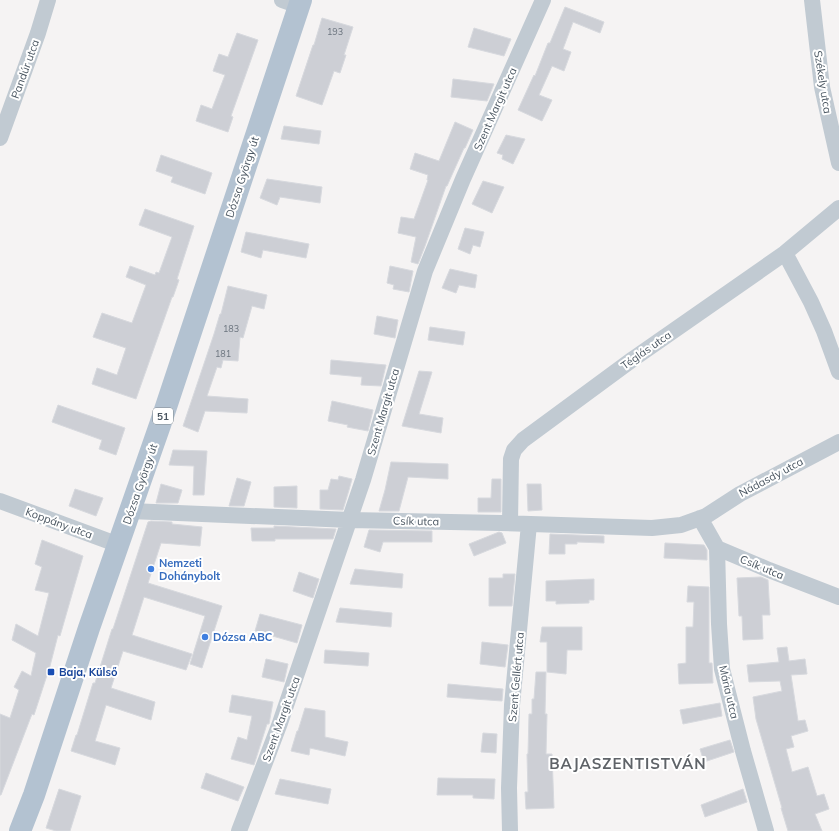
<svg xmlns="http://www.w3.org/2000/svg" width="839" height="831" viewBox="0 0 839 831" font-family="Mulish,sans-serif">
	<rect width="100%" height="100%" fill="#f5f3f3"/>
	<path fill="#cdcfd5" stroke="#d7d9de" d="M565,7L604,22L600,33L573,22L563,49L571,52L564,71L552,66L539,95L552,100L542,121L518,110L534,75L535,76L548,43H550Z
		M322,18L353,27L344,55H346L340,73L334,71L322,105L296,96L313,45H314Z
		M474,28L511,39L504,56L468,47Z
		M237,33L258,40L231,116L233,117L228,132L196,121L201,105L212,109L225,75L213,71L219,54L228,57Z
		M453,79L494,84L487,101L451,97Z
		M455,122L473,130L465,148H464L447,186H446L425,246L418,264L411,262L416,237L398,233L401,217L414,219L428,180H427L428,175L410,169L415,153L439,161Z
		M284,126L321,131L319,144L281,139Z
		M506,135L525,139L513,164L502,159L503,155L497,153Z
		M161,155L212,173L205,194L171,182L173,177L156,171Z
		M267,179L322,187L320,203L280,197L277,205L260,198Z
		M483,181L504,187L492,213L472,204Z
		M145,209L194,226L177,279L179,280L173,297H172L136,399L92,384L97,368L117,375L126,348L93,337L102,313L132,323L146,285L126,277L130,266L155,275L156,272L159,273L172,237L139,225Z
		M465,228L484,232L480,247L473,245L470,254L458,249Z
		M246,232L309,244L306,258L263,250L261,258L241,252Z
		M390,266L413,271L409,292L393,289L394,285L387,283Z
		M450,269L477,275L475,288L459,285L456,293L442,288Z
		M228,286L267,295L264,309L252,306L243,338L240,337L238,361L223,360L221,368L217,367L207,396L248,399L247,413L205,411L198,432L183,426L214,334L220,314H221Z
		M377,316L398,320L395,338L374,334Z
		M430,327L465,332L463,345L428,340Z
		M331,360L386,365L381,386L361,385L362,377L330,374Z
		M419,371L432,372L419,414L443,418L441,433L402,426Z
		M332,401L373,410L368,431L347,427L348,425L328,421Z
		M58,405L125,428L116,455L99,449L102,440L52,422Z
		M173,450L207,451L204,495H193L194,466L169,465Z
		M391,462L448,464V479L408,477L399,511H379L385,490Z
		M339,476L352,479L349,490L343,510L320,509V490H328L331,479L338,480Z
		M237,478L251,482L244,506H229Z
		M492,479H501V512H478V498H491Z
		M161,484L182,490L178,503H156Z
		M527,484H541L542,510L528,511Z
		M297,486V508L274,507V487Z
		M75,489L103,498L96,516L69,506Z
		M151,521L172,522V524L202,527L200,546L161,543L148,583L222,606L202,668L190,664L205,616L144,597L132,635L192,654L186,670L123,651L111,688L155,702L151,720L106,705L95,741L120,748L115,765L71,751L76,735H77L93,683H95L112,629H113L148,522Z
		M274,526L336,529L333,539H275V541H252L251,528H274Z
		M369,530L432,531V542H383L380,552L364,547Z
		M499,532L502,533L506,543L474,556L469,544Z
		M550,534L604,536V543L577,542V544H565V554H549Z
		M42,540L83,556L60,636L58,635L50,666L34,715L32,714L1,795H0V714L10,718L19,690L14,687L22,671L31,676L36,653L12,640L16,624L38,636L49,593L35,590L42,567L35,564Z
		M665,543L704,545L707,550V560L664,558Z
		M355,569L403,574L402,588L350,584Z
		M299,572L319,579L313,598L293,591Z
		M503,574H515L512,606H489V578H503Z
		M761,577L768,580L770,615H762L763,639L743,640L742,616H739L737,578Z
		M594,579V600H589V603L556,604V601H546V581Z
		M688,586L709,587V663H712L713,683L679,684L678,664L686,663V627H693L694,602H687Z
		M340,608L392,613L391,627L336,622Z
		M260,614L302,625L297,643L255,631Z
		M542,627H582V650H567L566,674L547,672V642H540Z
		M482,642L508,645L505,667L480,664Z
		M787,647L789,661L805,659L807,674L791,675L798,721L805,720L808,731L791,736L794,747L786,749L792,772L808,767L817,796L824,794L829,809L815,814L822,831H788L781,808H782L756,719L753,697L782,691L780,681L749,682L747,665L779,662L777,648Z
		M325,650L369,653L368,666L324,663Z
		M266,659L288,664L284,682L262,677Z
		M536,672H546L545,714H547L546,754H552L554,808L526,809L525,792H528L527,754H528L529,714H532V699H534Z
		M448,684L503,689L502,701L447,697Z
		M232,695L273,702L269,724H267L254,765L231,759L238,737L247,740L252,716L229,712Z
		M720,703L722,716L683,724L680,710Z
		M305,708L325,711V737L348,742L345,756L310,748L309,755L291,751L297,731H298Z
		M483,733L497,734L496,753L481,752Z
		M730,740L734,752L704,762L700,749Z
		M206,773L244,787L238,801L201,788Z
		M438,778L495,779L494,799L473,798V795H437Z
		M280,779L331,789L328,804L275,794Z
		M59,789L81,796L70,831H56L46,828Z
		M743,789L747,802L705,817L701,805Z"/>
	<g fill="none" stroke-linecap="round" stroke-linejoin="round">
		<path stroke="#c1cad2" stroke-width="16" d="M282,0L299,6
			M812,0L822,87L839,163
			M0,138L38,33L48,0
			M785,253L811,302L824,331L839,372
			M0,501L119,545
			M130,511L350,520L501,523L652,528L681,525L706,516L740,494L839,442
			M700,518L717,548L769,570L839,597
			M510,523L511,459L514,450L523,440L633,359L785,253L839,208
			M717,548L719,624L722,669L743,751L766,831
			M239,831L280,723L363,480L425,271L463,179L543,0
			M510,831L509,788L512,705L529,524"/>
		<path stroke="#b3c2d1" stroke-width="22" d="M20,831L34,795L89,628L160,425L301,0"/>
	</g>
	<g fill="#3f7fe0" stroke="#fff" stroke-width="1.5">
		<circle cx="151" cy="569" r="4"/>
		<circle cx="205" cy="637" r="4"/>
	</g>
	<rect fill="#1a4fb4" stroke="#fff" stroke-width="1.5" x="47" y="668" width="8" height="8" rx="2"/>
	<g text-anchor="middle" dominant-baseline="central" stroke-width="4" stroke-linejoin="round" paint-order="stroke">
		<g font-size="9" fill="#6b747e">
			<text x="335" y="31">193</text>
			<text x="231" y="328">183</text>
			<text x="223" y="353">181</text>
		</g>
		<rect fill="#fff" stroke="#808990" stroke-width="1" x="153" y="408" width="20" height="16" rx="3"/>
		<g font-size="10" font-weight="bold" fill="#4a5661">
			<text x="163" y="416">51</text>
		</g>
		<g font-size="11" fill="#4a5661" stroke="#fff">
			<text transform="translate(25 69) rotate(-70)">Pandúr utca</text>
			<text transform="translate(823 82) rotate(81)">Székely utca</text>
			<text transform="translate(495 109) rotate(-66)">Szent Margit utca</text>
			<text transform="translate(242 177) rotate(-72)">Dózsa György út</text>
			<text transform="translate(646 350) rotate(-35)">Téglás utca</text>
			<text transform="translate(383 412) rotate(-74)">Szent Margit utca</text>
			<text transform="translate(771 477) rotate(-28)">Nádasdy utca</text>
			<text transform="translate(140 484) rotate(-71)">Dózsa György út</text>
			<text transform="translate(416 521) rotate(1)">Csík utca</text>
			<text transform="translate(59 523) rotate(20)">Koppány utca</text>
			<text transform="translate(762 567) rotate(22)">Csík utca</text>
			<text transform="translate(516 677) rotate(-85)">Szent Gellért utca</text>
			<text transform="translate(729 692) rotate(77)">Mária utca</text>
			<text transform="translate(281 719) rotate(-70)">Szent Margit utca</text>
		</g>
		<g font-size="11" font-weight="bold" fill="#366cbe" stroke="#fff" text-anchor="start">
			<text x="159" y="563">Nemzeti<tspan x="159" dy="13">Dohánybolt</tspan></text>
			<text x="213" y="637">Dózsa ABC</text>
		</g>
		<g font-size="11" font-weight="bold" fill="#164399" stroke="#fff" text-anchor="start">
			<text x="59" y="672">Baja, Külső</text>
		</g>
		<g font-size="15" font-weight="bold" letter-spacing="1" fill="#5f6368" stroke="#fff">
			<text x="628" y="763">BAJASZENTISTVÁN</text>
		</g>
	</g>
</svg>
